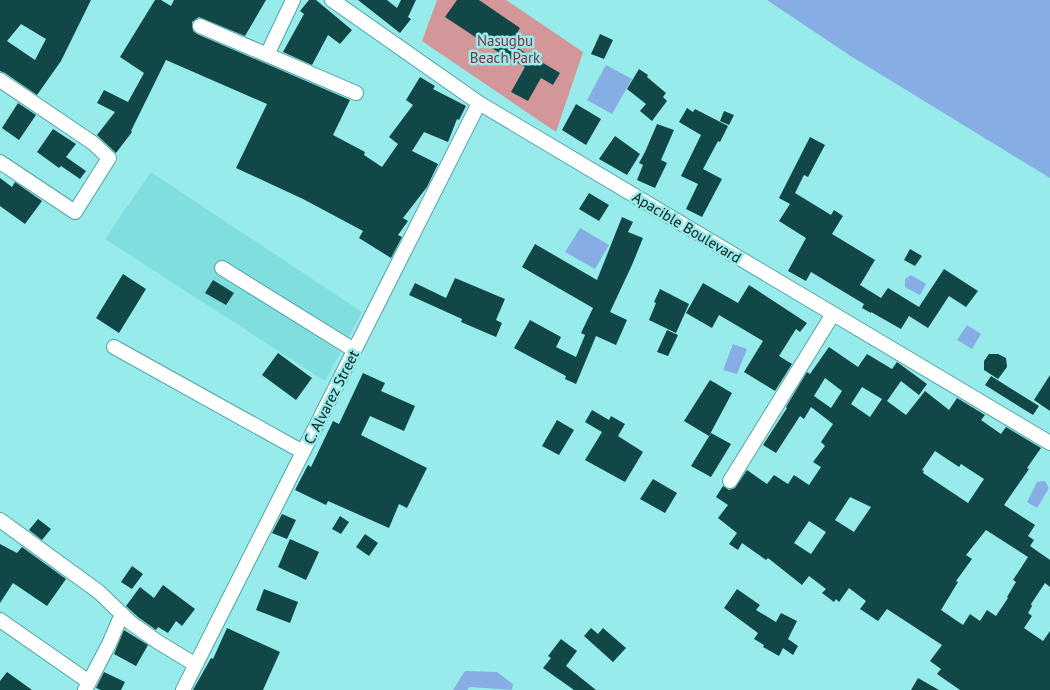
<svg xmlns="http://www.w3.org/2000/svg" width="1050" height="690" viewBox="0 0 1050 690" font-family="'PT Sans',sans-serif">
	<rect width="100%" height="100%" fill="#98ebeb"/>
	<path fill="#80dede" d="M151,172L362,312L325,381L105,239Z"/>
	<path fill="#d3979a" d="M437,0H506L583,52L556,132L422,41Z"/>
	<path fill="#86aee4" d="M767,0H1050V178L849,55Z
		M606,65L632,79L612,114L587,100Z
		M580,228L609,245L595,269L565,252Z
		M911,275L926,284L920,295L905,287V279Z
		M967,325L981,334L972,349L957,340Z
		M733,344L747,349L737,374L723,370Z
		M1045,481L1049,488L1037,508L1027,502L1037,482Z
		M465,671L497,672L513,684L512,690L470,687L467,690H453Z"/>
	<path fill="#124748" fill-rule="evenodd" d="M0,0H91L61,61L37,95L5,73L0,71ZM21,24L46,39L35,60L7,41Z
		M155,0H161L171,6L174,0H266L245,36L199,17L192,22L193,31L197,34L350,100L333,135L365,152L364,155L382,167L398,144L389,137L413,105L406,100L420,77L435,86L433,89L466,106L459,120L457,119L448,142L424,132L412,151L438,164L427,187L403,218L408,221L398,235L402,237L391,258L359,238L363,231L303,199L236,168L267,104L166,60L131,131L132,132L116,153L97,135L115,112L97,103L104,90L128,102L144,73L120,57Z
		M309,0H316L352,30L340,44L328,35L312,65L283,52L304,14L300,11Z
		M358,0H387L397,8L401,0H416L408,17L411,19L400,33Z
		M457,0H479L520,28L511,44L560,73L553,85L541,78L528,101L511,92L525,67L504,56L445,17Z
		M600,34L613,40L604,59L591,54Z
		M639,69L648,75L647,77L666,93L663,97L667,101L652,121L640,111L646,104L627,89Z
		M18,103L36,115L19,140L2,128Z
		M576,104L601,119L586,145L562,130Z
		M687,108L693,112L695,109L728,126L720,142L718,141L703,169L722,179L702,217L686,209L698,184L681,176L701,135L679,122Z
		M724,111L734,115L729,125L720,121Z
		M657,124L674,130L661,160L667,163L655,188L637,180L643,165L639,163L645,152Z
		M53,129L76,144L66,157L86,171L80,179L61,166L59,168L37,152Z
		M615,136L640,154L627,175L599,159Z
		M810,137L825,145L808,177L804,175L795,193L831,215L834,210L843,216L832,234L875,260L860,285L881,298L888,288L919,307L944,269L978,291L966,307L949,296L928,328L909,316L901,329L871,312V313L862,308L864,304L811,272L806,281L788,271L806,238L779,221L790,204L779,198Z
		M0,178L12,187L15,182L42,201L25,224L0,206Z
		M589,193L609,205L599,221L579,209Z
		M622,217L633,222L628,232L643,238L632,265L610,312L627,320L616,345L596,336L576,384L565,379L566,376L514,348L530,320L561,337L556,347L576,357L585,335L581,333L593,308L522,267L535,244L597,280Z
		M910,249L922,256L915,266L904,260Z
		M123,274L146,289L119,333L96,318Z
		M455,278L505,299L496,320L502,323L496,337L461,322L462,319L409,295L415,283L446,298Z
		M213,280L234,293L226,305L205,293Z
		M703,283L738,303L749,285L807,323L800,332L796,329L779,356L792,364L775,391L744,372L763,341L719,315L712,328L686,313Z
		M660,289L689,304L676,333L649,320L656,303L654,302Z
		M667,330L678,335L668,356L657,352Z
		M829,347L858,367L867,354L892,369L897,362L927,384L919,395L901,381L887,401L906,415L925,391L949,410L957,398L985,415L981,420L1001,434L1006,427L1041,448L1027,468L1029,469L1004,505L1035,525L1028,536L1034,540L1030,546L1050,560V587L1045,583L1031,604L1032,606L1028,613L1032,616L1024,628L1043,641L1050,631V690H960L937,674L941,669L930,661L942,645L887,609L878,621L860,609L866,601L849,588L839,602L836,599L834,602L822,593L826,589L809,576L802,585L768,558L766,560L742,543L738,550L729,544L737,533L718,518L728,505L716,497L723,486L729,490L735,488L747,470L767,484L774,475L788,484L794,475L809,485L821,467L813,462L825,446L821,442L833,424L811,407L804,419L800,416L776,453L763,445L787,408L786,407L807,372L810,374ZM825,378L842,391L831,408L814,396ZM862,387L882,399L870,417L851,404ZM935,451L959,467L961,464L984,479L968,503L923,473L924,471L922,470ZM850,497L871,507L854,532L835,520ZM809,521L826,532L811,554L794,543ZM986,530L1028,557L1013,580L1016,582L1007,597L1008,598L996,616L987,610L980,621L970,614L963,625L941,610L958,582L956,581L972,559L966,555Z
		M278,353L312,378L296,400L262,375Z
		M989,354H998L1006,358L1007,367L998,379L984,370V361Z
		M363,373L385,383L381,391L415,406L404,431L370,416L361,435L427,468L407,508L399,504L389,528L328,501L326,505L295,490L308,465L311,467L333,421L339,424Z
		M1050,375V411L1034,400Z
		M991,376L1039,406L1033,415L985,385Z
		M710,380L732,393L709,436L684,421Z
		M592,410L609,420L611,416L625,424L618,436L643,452L625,482L585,460L602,432L585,422Z
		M557,420L574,430L559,455L542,446Z
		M711,433L731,444L711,477L691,466Z
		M653,479L677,493L665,513L640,499Z
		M282,514L296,520L287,539L272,533Z
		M340,516L349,522L341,534L332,529Z
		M38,519L51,529L42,540L29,530Z
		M365,534L378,543L369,556L356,547Z
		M290,539L319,552L306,580L278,567Z
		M0,544L17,553L22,547L66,579L47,606L13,583L0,603Z
		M132,566L143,574L132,589L121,582Z
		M163,585L195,609L182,626L176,621L168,633L158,627L156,630L138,617L126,606L140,587L154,598Z
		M264,589L298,602L290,623L256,610Z
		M737,589L760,605L756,610L776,622L781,613L797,621L788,639L798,646L793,655L783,648L779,656L763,647L764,645L754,639L758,633L724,608Z
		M227,628L280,652L263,690H193L211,658L213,659Z
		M591,628L598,634L603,628L626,648L613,662L584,636Z
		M124,630L148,645L136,666L114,654Z
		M561,639L577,651L566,666L596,690H574L543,668L551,658L548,656Z
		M7,672L32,690H0V681Z
		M104,672L125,682L121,690H101L96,688Z
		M918,678L939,690H911Z"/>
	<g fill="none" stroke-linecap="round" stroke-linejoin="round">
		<defs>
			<path id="minor" d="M332,0L479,103L1050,443
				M200,26L356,93
				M267,55L293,0
				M0,80L93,143L109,158L75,212L0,162
				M222,268L354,350
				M114,347L303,452
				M730,481L833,314
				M0,520L99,592L131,623L158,642L196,665
				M0,620L89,682
				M85,690L109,644L122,614
				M183,690L479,103"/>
		</defs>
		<use href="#minor" stroke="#50a3a3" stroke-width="16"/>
		<use href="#minor" stroke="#fff" stroke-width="14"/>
	</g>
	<g text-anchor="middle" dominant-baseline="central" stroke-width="5" stroke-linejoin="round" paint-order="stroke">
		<g font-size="15" fill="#87303b" stroke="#98ebeb">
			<text x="505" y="40">Nasugbu<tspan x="505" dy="17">Beach Park</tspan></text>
		</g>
		<g font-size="15" fill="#031d1d" stroke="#98ebeb">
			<text transform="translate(687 227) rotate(31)">Apacible Boulevard</text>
			<text transform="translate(331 397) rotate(-63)">C. Alvarez Street</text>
		</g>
	</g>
</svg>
